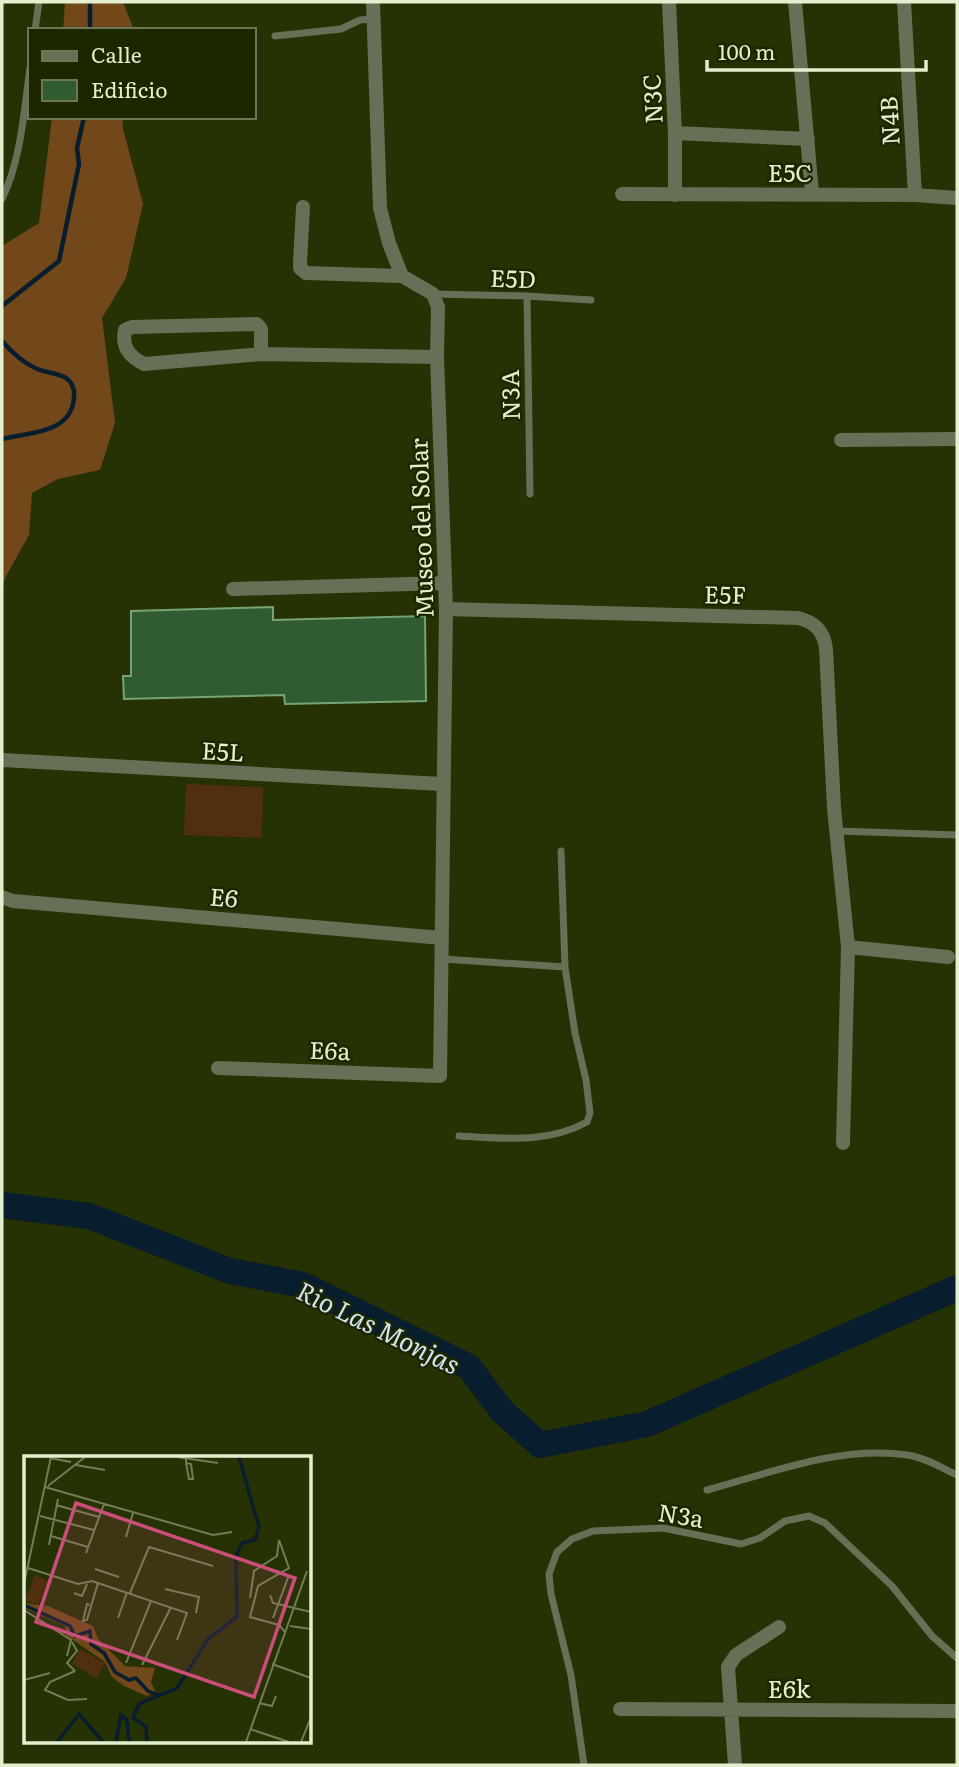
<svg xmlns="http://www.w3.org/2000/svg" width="959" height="1767" viewBox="0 0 959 1767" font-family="Literata,serif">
	<rect width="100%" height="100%" fill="#263104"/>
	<path fill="#4f2f0d" d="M186,784L263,787L262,838L184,835Z"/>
	<path fill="#724719" d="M65,2H123L134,30H63Z
		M52,117H124L122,125L143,204L126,278L102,318L115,423L100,470L58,479L32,493L29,535L5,578L2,589V246L39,223Z"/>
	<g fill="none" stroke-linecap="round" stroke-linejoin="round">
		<path stroke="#081e2e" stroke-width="4.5" d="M90,2V30
			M2,306L59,261L79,164L77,148L84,117
			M2,341C11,352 26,365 40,370C49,373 58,373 66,378C72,382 75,390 74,397C72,434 29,432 2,439"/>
		<path stroke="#081e2e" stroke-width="26" d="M2,1205L89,1216L230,1271L303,1285L469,1367L502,1411L540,1445L647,1424L957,1288"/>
	</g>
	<path fill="#315b30" stroke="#77a475" stroke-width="2" d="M273,607V620L425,616L426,701L285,704L284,695L124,699L123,676H131V611Z"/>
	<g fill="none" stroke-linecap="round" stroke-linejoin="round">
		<path stroke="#676f57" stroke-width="7" d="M35,30L39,2
			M275,36L341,29L360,20L373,19
			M2,199C21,160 24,111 30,68
			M433,294L527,296L591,300
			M527,296L530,494
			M837,831L957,835
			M443,959L565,967
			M459,1136C503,1138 547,1144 587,1122L590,1113L586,1080L575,1033L565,967L561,851
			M707,1490C770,1473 841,1445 907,1455C924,1457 942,1468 957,1475
			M584,1765L571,1675L551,1594L549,1574L557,1552L572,1539L593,1531L663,1528L741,1544L760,1538L785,1521L809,1516L825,1523L892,1586L932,1636L957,1658"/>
		<path stroke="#676f57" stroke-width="14" d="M669,2L675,133V195
			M795,2L812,193
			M904,2L915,195
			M675,133L808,139
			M622,194L915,195L957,198
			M303,207L300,263V268L306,273L402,276
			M261,354V329L257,324L132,327L125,330C121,347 130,357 144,364L261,354L437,357
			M841,440L957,439
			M233,589L445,583
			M446,609L798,618C815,622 824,631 826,649L834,808L848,947L843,1143
			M2,760L442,784
			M2,897L13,901L442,938
			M848,947L948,957
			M218,1068L440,1076L446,609L437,357L438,307L433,294L402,276L389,243L380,208L373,2
			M620,1709L957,1711
			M735,1765L728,1667L736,1655L779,1627"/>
	</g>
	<g text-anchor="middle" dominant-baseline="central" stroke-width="5" stroke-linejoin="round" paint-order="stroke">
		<g font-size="24" fill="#e4efd0" stroke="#1c2700">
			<text transform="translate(651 99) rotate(-93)">N3C</text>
			<text transform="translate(888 121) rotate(-93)">N4B</text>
			<text x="790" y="171">E5C</text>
			<text transform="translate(513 277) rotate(2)">E5D</text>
			<text transform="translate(509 395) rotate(-91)">N3A</text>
			<text transform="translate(420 528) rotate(-92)">Museo del Solar</text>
			<text transform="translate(725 593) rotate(1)">E5F</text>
			<text transform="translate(223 750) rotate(3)">E5L</text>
			<text transform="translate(224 896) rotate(5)">E6</text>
			<text transform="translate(330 1049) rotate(2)">E6a</text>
			<text transform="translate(681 1514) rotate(9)">N3a</text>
			<text x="789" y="1687">E6k</text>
		</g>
		<g font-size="26" font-style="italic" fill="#d1e2f1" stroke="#1c2700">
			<text transform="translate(379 1326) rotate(26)">Rio Las Monjas</text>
		</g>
	</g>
	<g transform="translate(24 1456)">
		<rect width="287" height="287" fill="#263104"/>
		<path d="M11,119L24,125L14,149L1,144ZM56,193L81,207L73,222L48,208Z" fill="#4f2f0d"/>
		<path d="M0,147L24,150L69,170L74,183L101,210L131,212L127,226L131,235L123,240L100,230L88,221L81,206L43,180L41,170L0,152Z" fill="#724719"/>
		<path fill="none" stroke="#081e2e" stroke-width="3.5" d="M0,149L46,170L51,180L66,175L67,188L80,197L91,216L105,224L112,222L124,235L136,240M33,286L55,258L79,286M92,286L97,259L103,264L105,286M123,286L122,271L109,262L115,248L153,232L184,183L213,161L212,100L218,87L231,84L235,71L215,1"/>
		<path fill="none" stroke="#727d56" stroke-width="2" d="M153,1L194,7M26,2L47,6M162,2V7L165,23H169L167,8L162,7M52,9L81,14M24,30L61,1M21,31L189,79L208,76M32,49L75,61M16,60L70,74M27,80L64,91M102,81L109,57M25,89L34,43M62,97L80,48M4,112L54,128L68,125L163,157L153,184M71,113L95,121M0,128L27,1M141,133L175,141L172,157M50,137L58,140L63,128M106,137L125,91L189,110M246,139L249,147L287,156M226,142L230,115L253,100L255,84L265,112L234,130L226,161L255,169L261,176M66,149L63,148L59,165L63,164L74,127M0,154L47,184L43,200M94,162L103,136M249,162L265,119M266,170L287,173M48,186L53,195L43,207L51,215M102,207L127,145M248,208L287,222M118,209L147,151M51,215L26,226L21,234L44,244L63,243M0,224L26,217M235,247L248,250L252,240M226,273L265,286M222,286L283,115M277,286L287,261"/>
		<path fill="#ca4e78" fill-opacity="0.15" stroke="#ca4e78" stroke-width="3.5" d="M52,47L271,122L230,241L12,166Z"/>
		<rect width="287" height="287" fill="none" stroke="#e4efd0" stroke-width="3.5"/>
	</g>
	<rect width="959" height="1767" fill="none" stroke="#e4efd0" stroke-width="7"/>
	<rect x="28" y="28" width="228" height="91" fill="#1c2700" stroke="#6c7753" stroke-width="2"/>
	<rect x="42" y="51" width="35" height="10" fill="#676f57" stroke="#6c7753" stroke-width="2"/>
	<text x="91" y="63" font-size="21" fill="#e4efd0">Calle</text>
	<rect x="42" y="80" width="35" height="21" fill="#315b30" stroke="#6c7753" stroke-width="2"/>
	<text x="91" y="98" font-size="21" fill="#e4efd0">Edificio</text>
	<path d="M707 60v10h219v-10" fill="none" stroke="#e4efd0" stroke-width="3.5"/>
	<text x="718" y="60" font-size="21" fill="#e4efd0" stroke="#1c2700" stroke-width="5" paint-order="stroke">100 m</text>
</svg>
